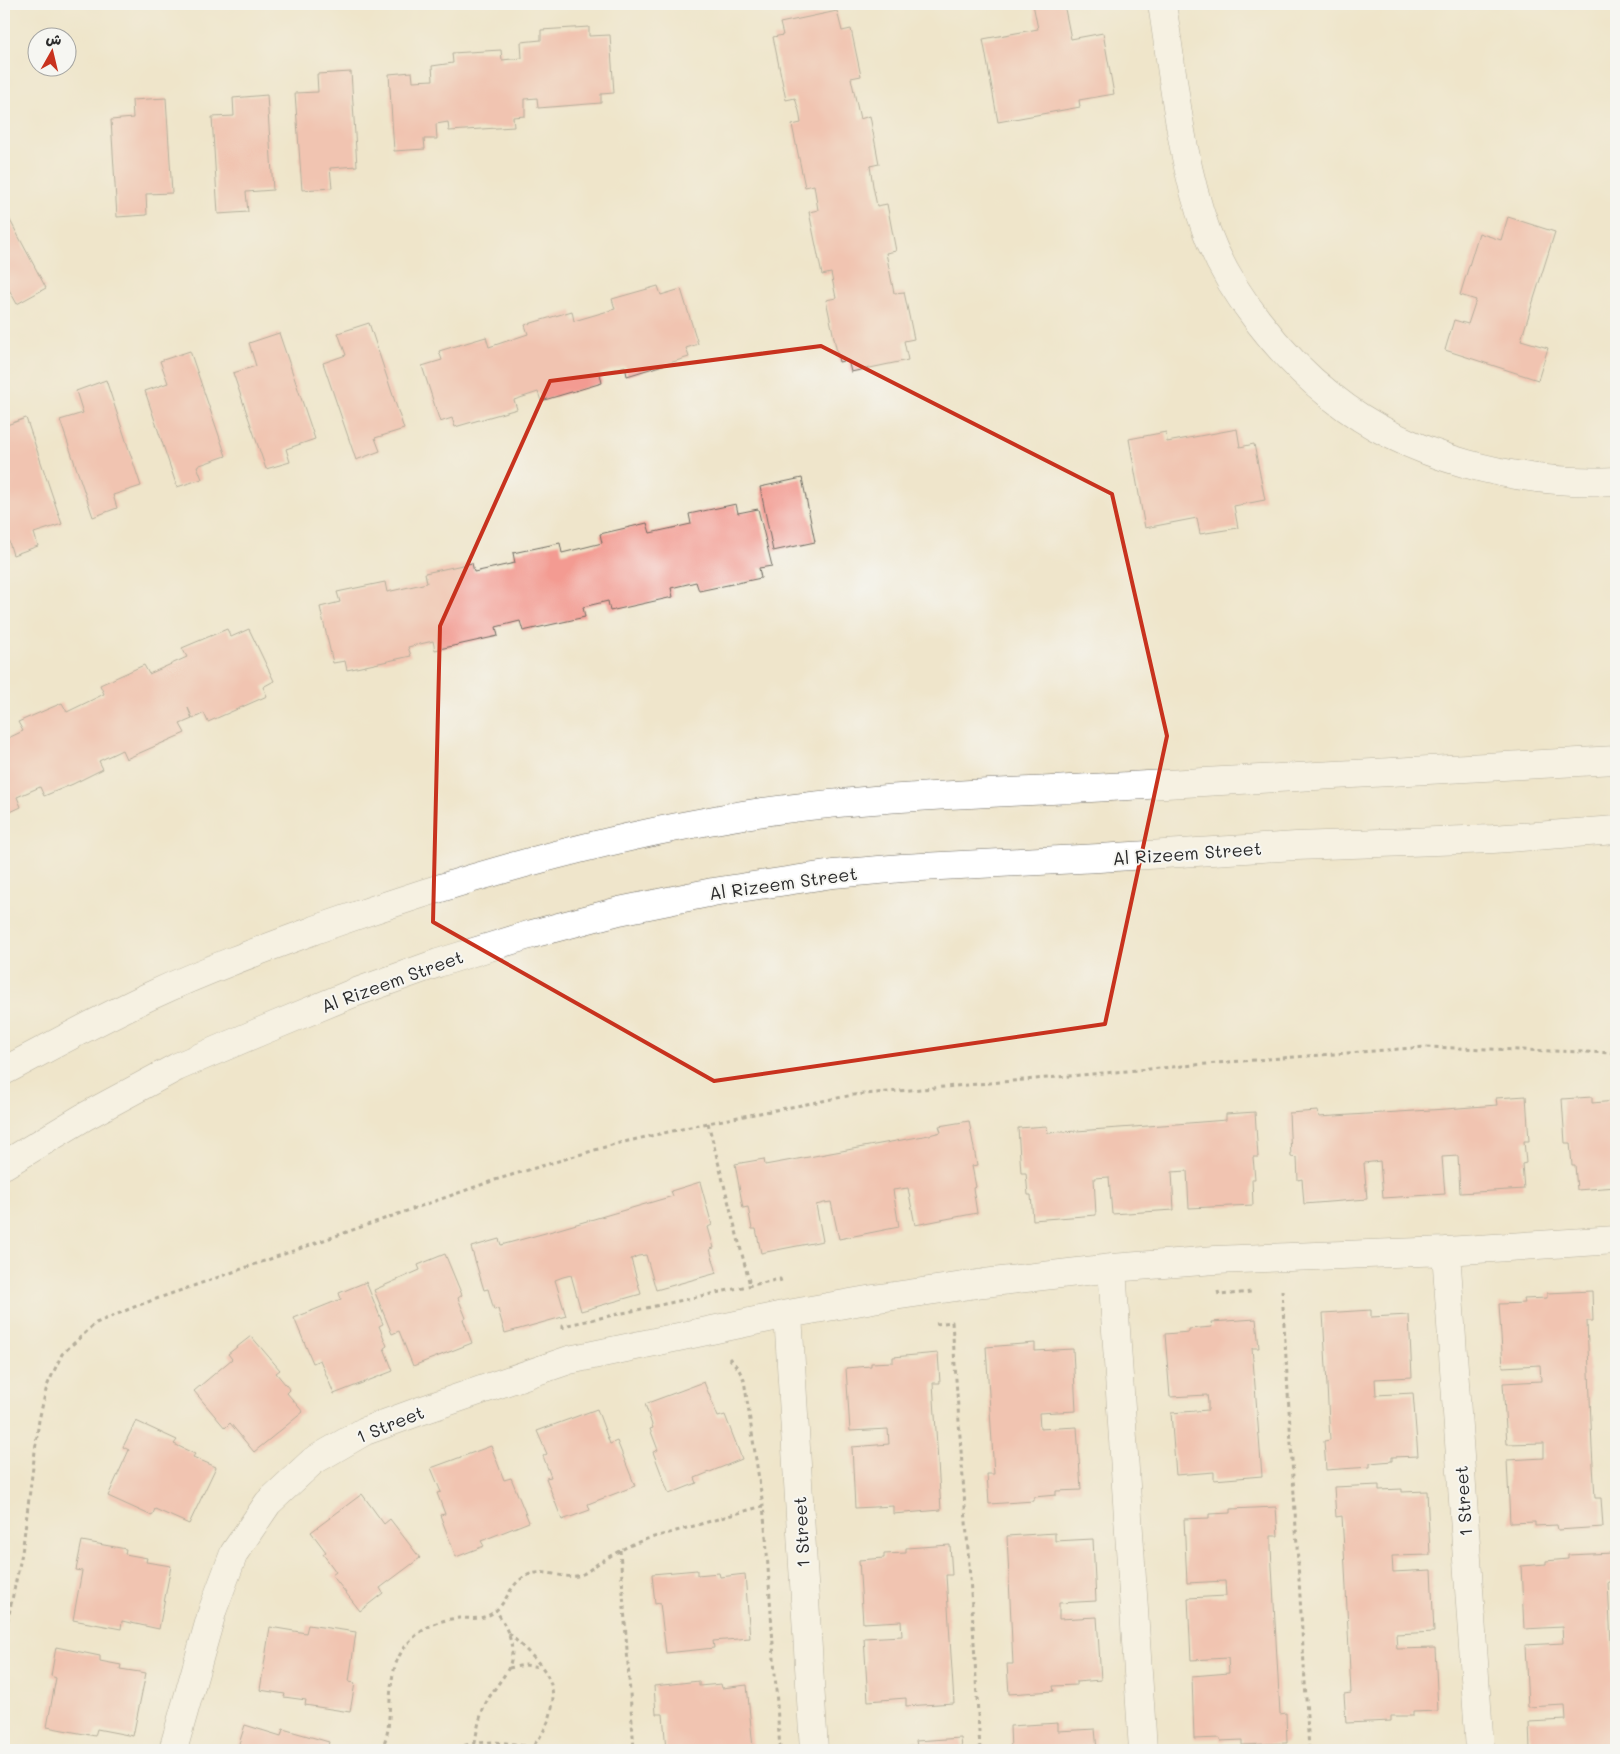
<svg xmlns="http://www.w3.org/2000/svg" width="1620" height="1754" viewBox="0 0 1620 1754" font-family="Mali,'Playpen Sans Arabic',sans-serif">
	<rect width="100%" height="100%" fill="#f6f6f2"/>
	<filter id="ink" filterUnits="userSpaceOnUse"><feTurbulence type="fractalNoise" baseFrequency=".02" numOctaves="2"/><feDisplacementMap in="SourceGraphic" scale="10" xChannelSelector="R" yChannelSelector="G"/><feConvolveMatrix kernelMatrix="1 2 1 2 8 2 1 2 1" color-interpolation-filters="sRGB"/></filter>
	<filter id="wash" filterUnits="userSpaceOnUse"><feTurbulence type="fractalNoise" baseFrequency=".0096" numOctaves="4" result="noise"/><feDisplacementMap in="SourceGraphic" scale="20" xChannelSelector="R" yChannelSelector="G"/><feGaussianBlur stdDeviation="1.12" result="paint"/><feColorMatrix in="noise" values="0 0 0 0 0 0 0 0 0 0 0 0 0 0 0 0 0 1.4 0 .05"/><feComposite in="paint" operator="in"/></filter>
	<g filter="url(#wash)">
		<rect width="100%" height="100%" fill="#efe5cb"/>
		<g id="blocks">
			<path fill="#f39b92" d="M1033,4H1064L1071,39L1103,33L1114,94L1079,100L1080,107L998,122L983,39L1038,29Z
				M837,11L842,31L851,29L861,76L851,78L860,119L870,116L879,164L870,166L873,186L877,206L887,204L896,251L886,253L894,293L904,292L914,339L904,341L908,360L851,372L848,360L839,362L826,300L836,298L831,273L822,275L809,212L818,210L814,185L805,187L792,125L801,123L799,111L795,98L786,100L773,37L783,35L780,23Z
				M589,27V36L610,35L614,93L601,94V103L538,108L537,98L525,99V116L513,117L514,127L449,131L448,122L436,124L437,139H424L425,149L394,151L389,74L412,72L413,81L433,80L432,66L453,63L452,53L501,50L502,60L522,58L521,42L541,40V30Z
				M351,72L357,166L330,168L332,188L302,190L295,93L318,92L317,74Z
				M267,95L273,190L246,192L248,212L218,214L212,117L234,116L233,98Z
				M166,98L172,193L146,194L147,215L117,217L111,120L133,118L132,100Z
				M4,209L46,288L17,304L7,286L4,288Z
				M1508,217L1555,232L1521,340L1548,348L1538,380L1445,350L1454,320L1468,324L1476,300L1460,295L1479,233L1501,240Z
				M658,286L661,295L681,289L698,344L686,348L689,357L627,376L625,366L612,370L600,374L602,383L541,401L538,392L514,400L517,409L455,427L452,418L440,422L422,366L442,360L439,351L486,337L489,347L528,334L525,325L572,311L574,321L615,309L612,299Z
				M369,323L404,429L375,438L380,451L356,460L323,363L346,355L338,333Z
				M279,333L315,439L286,449L290,462L266,469L233,373L256,366L249,343Z
				M190,351L226,456L197,466L202,479L177,487L145,391L168,383L160,361Z
				M106,380L141,486L113,495L117,508L93,517L60,420L83,413L76,391Z
				M26,418L62,524L34,533L38,546L13,555L4,526V426Z
				M1237,429L1240,447L1254,444L1265,500L1234,506L1238,528L1200,534L1197,518L1145,528L1129,439L1166,432L1167,442Z
				M802,478L815,542L773,551L760,487Z
				M736,504L738,513L758,509L772,566L759,568L761,578L699,591L696,582L671,588L673,597L610,611L608,601L583,607L585,617L523,631L520,621L496,627L498,636L435,650L433,641L420,644L408,647L411,656L347,670L345,661L333,663L320,607L340,602L337,592L385,582L387,592L427,583L425,573L472,563L474,572L515,563L513,553L560,543L562,553L602,543L600,534L647,523L650,533L691,524L689,514Z
				M227,629L231,637L249,629L274,681L263,687L267,696L208,722L204,713L193,719L188,708L192,719L180,724L185,733L126,759L122,750L99,761L103,769L73,784L44,796L40,787L17,797L21,807L4,815V740L23,731L18,722L62,703L67,712L104,694L100,685L144,665L149,674L187,657L182,648Z
				M1526,1096L1529,1141H1524L1526,1163L1522,1164L1524,1189L1460,1193L1458,1156L1442,1157L1445,1194L1383,1198L1380,1161L1364,1163L1367,1199L1304,1204L1302,1179L1298,1180L1297,1158L1291,1157L1289,1113L1318,1111L1319,1117L1446,1109L1497,1105L1496,1098Z
				M1592,1097V1103L1616,1101V1187L1577,1190L1575,1165H1572L1570,1143H1565L1562,1099Z
				M1255,1112L1258,1157H1253L1255,1179H1252L1253,1205L1189,1208L1187,1171L1172,1172L1174,1210L1112,1214L1109,1177L1094,1178L1096,1215L1033,1220L1031,1195H1028L1026,1173H1021L1018,1128L1047,1126L1048,1133L1176,1124L1226,1120V1114Z
				M969,1121L977,1165L972,1166L976,1187L973,1188L977,1213L915,1225L908,1188L893,1190L899,1227L839,1239L831,1202L824,1203L816,1205L823,1241L761,1253L756,1229H752L748,1207L743,1208L735,1164L764,1159L765,1165L929,1135L941,1132L939,1126Z
				M700,1182L712,1225L708,1227L714,1248L710,1249L717,1273L656,1290L646,1255L638,1256L631,1259L641,1294L581,1311L571,1275L563,1277L555,1280L566,1316L505,1333L498,1309L494,1310L488,1289L484,1290L471,1247L499,1239L501,1245L549,1232L673,1196L671,1191Z
				M445,1254L462,1295L458,1298L466,1318L463,1319L472,1343L413,1366L399,1331L392,1334L374,1290L420,1270L418,1265Z
				M366,1282L383,1324L379,1326L387,1346L384,1348L393,1371L334,1394L320,1360L313,1363L294,1318L341,1299L339,1293Z
				M1592,1291L1593,1321H1587L1592,1448L1595,1498H1601L1603,1527L1558,1530L1557,1525L1535,1526V1522L1510,1523L1507,1460L1544,1458V1443L1507,1444L1503,1383L1541,1381L1540,1365L1503,1367L1499,1304L1525,1303L1524,1299L1547,1298V1293Z
				M1371,1310V1317L1409,1315L1412,1377L1375,1379L1376,1395L1413,1393L1418,1456L1392,1457V1461L1370,1463V1467L1326,1470L1324,1441L1330,1440L1323,1313Z
				M1256,1319L1259,1348H1252L1253,1360L1262,1476L1214,1480V1472L1176,1475L1171,1413L1208,1410V1402L1207,1395L1170,1397L1165,1334L1189,1332V1329L1212,1327L1211,1322Z
				M251,1336L280,1370L276,1373L290,1390L287,1393L303,1412L254,1452L230,1423L225,1428L194,1391L232,1359L228,1354Z
				M1035,1343V1351L1073,1349L1076,1411L1039,1413L1040,1429L1077,1427L1081,1490L1056,1491V1495L1034,1497V1501L989,1504L987,1474H994L986,1347Z
				M938,1353L940,1383H933L941,1510L893,1514V1506L855,1508L852,1447L889,1444L888,1429L850,1431L846,1368L871,1366V1363L893,1362V1357Z
				M704,1382L718,1417L725,1415L742,1459L695,1478L697,1483L669,1494L653,1452L658,1450L650,1429L653,1428L645,1404Z
				M597,1409L610,1444L617,1441L635,1486L588,1504L590,1510L562,1520L546,1478L551,1477L543,1456L547,1454L537,1431Z
				M136,1421L177,1440L174,1444L195,1454L193,1457L216,1467L189,1524L155,1509L152,1516L108,1496L129,1450L123,1447Z
				M491,1446L504,1480L511,1478L529,1522L481,1541L484,1546L456,1557L440,1515L445,1514L437,1493L441,1492L431,1468Z
				M1379,1485V1490L1402,1489V1492L1427,1491L1430,1555L1392,1556L1393,1572L1431,1570L1434,1632L1396,1634L1397,1649L1435,1648L1438,1711L1413,1712V1716H1391V1721L1346,1723L1344,1694L1351,1693L1345,1567L1342,1516L1336,1517L1334,1487Z
				M362,1494L384,1524L390,1519L420,1558L380,1588L383,1593L360,1611L332,1575L336,1572L323,1554L326,1552L311,1532Z
				M1276,1507L1278,1536H1271V1548L1280,1714L1286,1713L1287,1743L1242,1745V1740L1220,1741V1738L1194,1739L1192,1676L1229,1673L1228,1658L1191,1660L1188,1598L1226,1596L1225,1581L1187,1583L1184,1519L1209,1518V1514L1231,1513V1509Z
				M1055,1533V1541L1093,1539L1096,1601L1059,1603V1619L1097,1617L1101,1680L1076,1682V1685L1053,1686L1054,1691L1009,1694L1007,1664H1013L1007,1536Z
				M82,1541L126,1549L125,1554L147,1558L146,1562L171,1566L159,1629L122,1621L121,1629L73,1620L82,1571L76,1570Z
				M950,1545L952,1575H946L954,1703L906,1706V1698L868,1701L864,1638L902,1636L901,1621L863,1623L859,1560L884,1558V1554L906,1553V1548Z
				M1613,1553L1615,1582H1608L1616,1750H1530L1529,1722L1566,1720L1565,1705L1528,1707L1525,1645L1563,1643L1562,1627L1524,1629L1521,1566L1546,1564V1561L1568,1559V1555Z
				M697,1570V1575L719,1573L720,1577L745,1574L750,1638L713,1641L714,1648L666,1653L660,1603L655,1604L652,1574Z
				M308,1625L356,1632L349,1682L355,1683L350,1712L305,1705L306,1700L284,1697L285,1694L260,1690L270,1627L306,1633Z
				M56,1647L100,1656V1661L121,1665L120,1669L146,1673L133,1736L97,1729L95,1736L47,1727L56,1678L51,1676Z
				M699,1681V1686L721,1684L722,1688L747,1685L753,1748L731,1750H666L663,1714H656L654,1686Z
				M1058,1723V1731L1095,1729L1097,1750H1011L1010,1726Z
				M245,1725L281,1736L283,1729L329,1742L327,1750H237Z
				M961,1738L962,1750H895V1747L917,1746L916,1741Z"/>
		</g>
	</g>
	<g filter="url(#ink)">
		<use href="#blocks" fill-opacity="0" stroke="#706c63" stroke-width="1"/>
		<g fill="none" stroke-linecap="round" stroke-linejoin="round">
			<defs>
				<path id="minor" d="M1162,4C1174,79 1180,158 1206,230C1218,263 1237,294 1258,321C1280,350 1304,375 1332,397C1407,458 1521,486 1616,481
					M4,1071C53,1045 102,1018 152,995C208,969 266,948 323,927C450,882 576,845 709,821C834,797 964,795 1091,788C1266,778 1441,769 1616,760
					M4,1165L84,1117L177,1067L264,1030L351,994L438,963L532,934L619,911L713,892L833,874L902,868L1099,858L1296,846L1493,839L1616,830
					M1446,1251L1480,1750
					M1112,1268L1143,1750
					M788,1314L814,1750
					M173,1750L213,1609L234,1553L268,1503L313,1461L365,1431L420,1411L569,1360L788,1314L873,1299L984,1283L1112,1268L1215,1260L1446,1251L1616,1240"/>
			</defs>
			<use href="#minor" stroke="#706c63" stroke-width="29"/>
			<path stroke="#706c63" stroke-width="3" stroke-dasharray="4 4" stroke-linecap="butt" d="M708,1123L750,1285
				M1614,1273L1616,1310
				M1282,1290L1309,1750
				M1218,1291L1219,1295L1251,1292
				M936,1324L952,1322L972,1607L980,1750
				M563,1329V1326L780,1279L782,1285
				M729,1358L738,1368L744,1380L763,1506
				M766,1537L780,1750
				M620,1550L634,1750
				M509,1633C520,1645 535,1657 544,1670C562,1696 550,1728 531,1748
				M4,1637L22,1553L39,1420L47,1386L62,1354L96,1323L139,1305L495,1180L615,1144L708,1123L853,1095L1229,1062L1426,1047L1616,1053
				M509,1668L525,1665L540,1667
				M475,1743C477,1729 480,1714 487,1701C493,1690 502,1680 508,1669C518,1648 507,1628 496,1610
				M382,1750C384,1743 387,1736 388,1729C391,1703 388,1673 402,1651C415,1632 436,1619 460,1618C470,1618 479,1620 489,1615C509,1605 506,1585 528,1575C547,1567 566,1582 583,1574C589,1571 594,1566 599,1563C610,1556 623,1548 636,1543C648,1538 663,1535 676,1531C705,1523 734,1514 763,1506L766,1537H771
				M449,1750C480,1739 506,1740 538,1750"/>
			<use href="#minor" stroke="#fff" stroke-width="28"/>
		</g>
	</g>
	<path d="M0 0H1620V1754H0ZM821,346L1112,494L1167,736L1105,1024L714,1081L433,922L440,626L550,381Z" fill="#efe5cb" fill-opacity=".55" fill-rule="evenodd"/>
	<path fill="none" stroke="#c8321e" stroke-width="4" stroke-linejoin="round" d="M821,346L1112,494L1167,736L1105,1024L714,1081L433,922L440,626L550,381Z"/>
	<g text-anchor="middle" dominant-baseline="central" stroke-width="4" stroke-linejoin="round" paint-order="stroke">
		<g font-size="18" fill="#2b2b2b" stroke="#f6f6f2">
			<text transform="translate(1187 853) rotate(-4)">Al Rizeem Street</text>
			<text transform="translate(783 883) rotate(-8)">Al Rizeem Street</text>
			<text transform="translate(392 981) rotate(-20)">Al Rizeem Street</text>
			<text transform="translate(390 1424) rotate(-22)">1 Street</text>
			<text transform="translate(1463 1501) rotate(-94)">1 Street</text>
			<text transform="translate(801 1532) rotate(-93)">1 Street</text>
		</g>
	</g>
	<rect width="1620" height="1754" fill="none" stroke="#f6f6f2" stroke-width="20"/>
	<g transform="translate(52 52) rotate(8)"><circle r="24" fill="#f6f6f2" stroke="#a5a5a2"/>
	<path d="M0-4L9 19L0 12L-9 19Z" fill="#c8321e"/>
	<text y="-8" font-size="14" font-weight="bold" text-anchor="middle" fill="#2b2b2b">ش</text>
	</g>
</svg>
